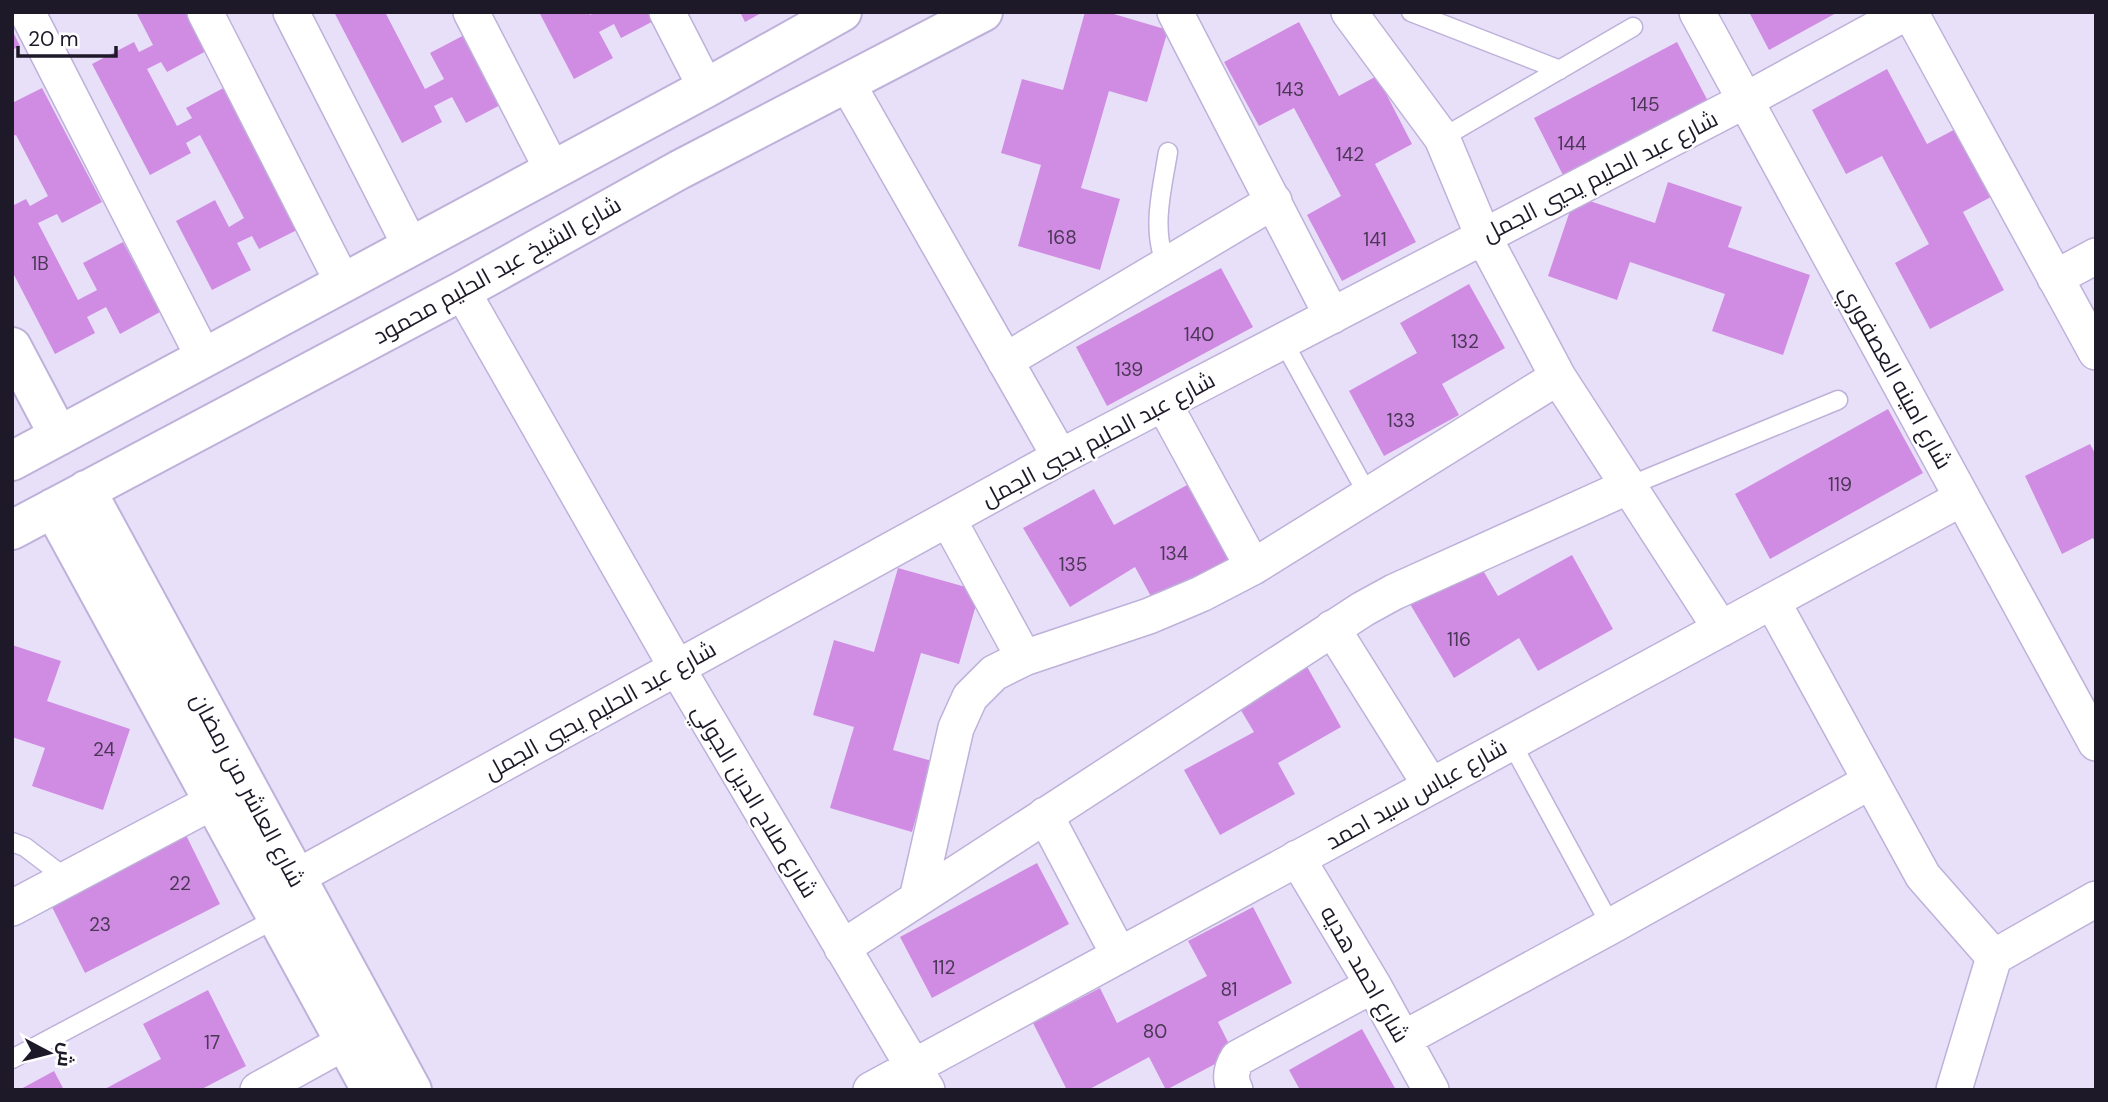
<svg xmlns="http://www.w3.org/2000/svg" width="2108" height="1102" viewBox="0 0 2108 1102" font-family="'DM Sans',Cairo,sans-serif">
	<rect width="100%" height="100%" fill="#e8e0f9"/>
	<path fill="#d08ce2" d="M136,12H191L210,49L167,72L161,62L147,69L177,126L192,118L186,108L229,85L303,227L259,249L252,236L237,243L251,270L212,290L176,221L215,200L229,227L244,218L200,135L186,143L191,153L150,175L92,64L134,42L139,52L153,45Z
		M334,12H385L425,89L444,79L430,53L470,32L506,102L466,123L452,97L434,106L442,122L402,143Z
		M539,12H589L590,15L595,12H663L665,15L621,38L614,24L599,32L613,58L574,79Z
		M740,12H763L745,22Z
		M1085,12H1107L1168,30L1147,102L1109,91L1081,188L1120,199L1100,270L1018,246L1041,165L1001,153L1022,79L1063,90Z
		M1749,12H1838L1769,50Z
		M1299,22L1339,96L1377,76L1412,144L1375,164L1416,242L1342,281L1307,215L1341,196L1294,108L1259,126L1224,62Z
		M12,30L20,46L12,50Z
		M1677,42L1711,107L1567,183L1534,118Z
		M1887,69L1927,144L1965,124L2000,192L1963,212L2004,290L1930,329L1895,263L1929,244L1882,156L1846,174L1812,110Z
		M42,88L102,202L62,223L57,214L38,223L78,300L97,290L83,263L123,242L160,312L120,334L106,307L87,317L95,333L55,354L12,271V206L26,199L30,206L48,196L16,135L12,136V103Z
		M1668,182L1742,207L1728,247L1810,275L1783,355L1712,331L1725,294L1630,262L1617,300L1548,276L1575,196L1655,223Z
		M1221,268L1253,327L1107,406L1076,347Z
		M1469,284L1505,348L1442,384L1459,415L1384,456L1349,391L1417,353L1400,323Z
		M1888,409L1923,473L1770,559L1735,494Z
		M2090,444L2096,455V544L2093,538L2062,554L2025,476Z
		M1189,484L1229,559L1153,600L1135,567L1070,607L1023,528L1094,489L1114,525Z
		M1572,555L1613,629L1538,671L1519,638L1454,678L1407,599L1477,560L1498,596Z
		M898,568L980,591L959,664L921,653L893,750L932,761L912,832L830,808L854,727L813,715L834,640L874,652Z
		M12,645L61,661L47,701L130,729L103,810L32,786L45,748L12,737Z
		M1305,663L1341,727L1278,763L1295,794L1220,835L1184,770L1254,732L1236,702Z
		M185,833L220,904L85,973L50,903Z
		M1037,863L1069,924L932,998L900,937Z
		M1253,907L1292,983L1218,1022L1234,1054L1166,1090L1149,1057L1088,1090H1067L1033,1023L1100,988L1117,1023L1207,976L1188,941Z
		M208,990L246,1066L200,1090H103L161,1059L143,1024Z
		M1362,1029L1396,1090H1300L1289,1070Z
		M54,1071L64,1090H19Z"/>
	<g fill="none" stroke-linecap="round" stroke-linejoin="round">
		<defs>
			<path id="lane" d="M1411,12L1560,70
				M1442,138L1633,27
				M1166,265C1151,228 1162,190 1168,152
				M1283,341L1368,495
				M1629,486L1838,400
				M1511,742L1611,926
				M12,842L25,847L67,879
				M12,1059L277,918"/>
			<path id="street" d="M27,12L204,358
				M205,12L343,283
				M291,12L411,247
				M471,12L553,171
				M667,12L706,88
				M1175,12L1332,316
				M1349,12L1442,138L1483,236L1558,377L1721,629
				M1697,12L2096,743
				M1910,12L2096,352
				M847,83L1060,457
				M2055,278L2096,256
				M462,291L677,668L927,1090
				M1005,361L1274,201
				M1164,404L1253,567
				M948,519L1024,658
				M1772,601L1923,876L1994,957
				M1332,628L1431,786
				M1045,815L1119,955
				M1297,858L1373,985L1431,1090
				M295,878L1060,457L1746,100L1907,12
				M917,899L956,728L970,697L994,673L1024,658L1149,616L1201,594L1253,567L1558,377
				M12,908L214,801
				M842,948L1363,609L1394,592L1629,486
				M1403,1039L1611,926L1871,781
				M258,1090L345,1042
				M871,1090L1962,498
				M1235,1090C1229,1078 1231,1069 1238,1058L1373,985
				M1954,1090L1994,957L2096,899"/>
			<path id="secondary" d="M12,347L59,436
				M12,461L706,88L842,12
				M86,490L412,1090
				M53,508L371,1090
				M12,530L462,291L679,170L983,12"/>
		</defs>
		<use href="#lane" stroke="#beb1da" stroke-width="21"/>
		<use href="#street" stroke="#beb1da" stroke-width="38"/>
		<use href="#secondary" stroke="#beb1da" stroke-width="42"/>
		<use href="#lane" stroke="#fff" stroke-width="18"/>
		<use href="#street" stroke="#fff" stroke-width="35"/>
		<use href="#secondary" stroke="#fff" stroke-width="38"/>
	</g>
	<g text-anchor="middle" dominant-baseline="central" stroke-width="5" stroke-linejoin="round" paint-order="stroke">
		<g font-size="19" fill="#4a3656">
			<text x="1290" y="89">143</text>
			<text x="1645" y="104">145</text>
			<text x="1572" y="143">144</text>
			<text x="1350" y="154">142</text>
			<text x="1062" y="237">168</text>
			<text x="1375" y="239">141</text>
			<text x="40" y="263">1B</text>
			<text x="1199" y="334">140</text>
			<text x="1465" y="341">132</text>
			<text x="1129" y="369">139</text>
			<text x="1401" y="420">133</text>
			<text x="1840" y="484">119</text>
			<text x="1174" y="553">134</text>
			<text x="1073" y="564">135</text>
			<text x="1459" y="639">116</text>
			<text x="104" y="749">24</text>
			<text x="180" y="883">22</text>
			<text x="100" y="924">23</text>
			<text x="944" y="967">112</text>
			<text x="1229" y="989">81</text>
			<text x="1155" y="1031">80</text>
			<text x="212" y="1042">17</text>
		</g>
		<g font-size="23" fill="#1e1928" stroke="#fff">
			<text transform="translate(1600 176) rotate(-27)">شارع عبد الحليم يحيي الجمل</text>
			<text transform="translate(497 270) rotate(-29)">شارع الشيخ عبد الحليم محمود</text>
			<text transform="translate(1896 377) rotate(61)">شارع امينه العصفوري</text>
			<text transform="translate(1098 439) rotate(-28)">شارع عبد الحليم يحيي الجمل</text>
			<text transform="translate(600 710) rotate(-29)">شارع عبد الحليم يحيي الجمل</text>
			<text transform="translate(248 790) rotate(62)">شارع العاشر من رمضان</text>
			<text transform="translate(1416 794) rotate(-29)">شارع عباس سيد احمد</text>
			<text transform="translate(755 801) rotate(59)">شارع صلاح الدين الجولي</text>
			<text transform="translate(1365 974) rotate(60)">شارع احمد هديه</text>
		</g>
	</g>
	<rect width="2108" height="1102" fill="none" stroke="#1e1928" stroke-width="28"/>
	<g transform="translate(49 1053) rotate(97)" stroke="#ffffff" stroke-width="5" paint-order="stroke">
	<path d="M0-5L12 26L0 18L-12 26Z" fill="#1e1928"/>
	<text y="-10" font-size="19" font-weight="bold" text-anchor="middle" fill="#1e1928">ش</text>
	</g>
	<path d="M18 46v10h98v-10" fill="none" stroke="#1e1928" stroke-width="3.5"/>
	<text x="28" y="46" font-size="21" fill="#1e1928" stroke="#ffffff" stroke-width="5" paint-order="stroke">20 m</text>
</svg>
